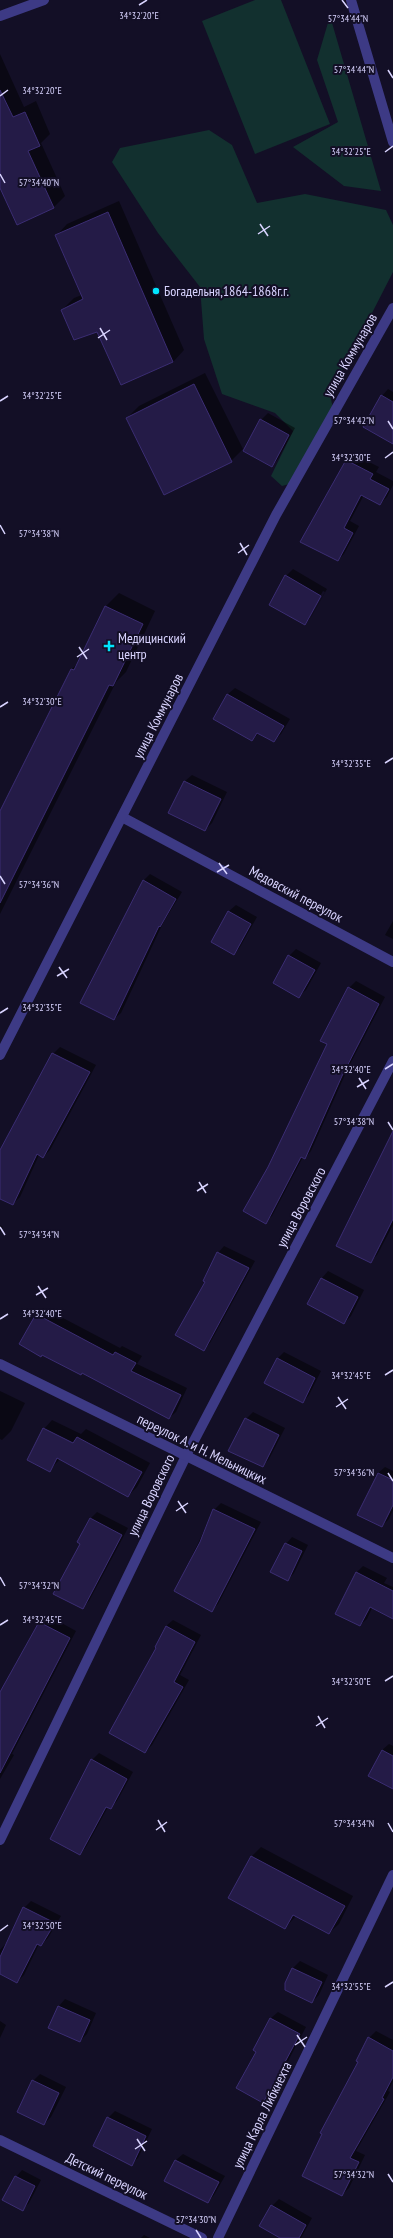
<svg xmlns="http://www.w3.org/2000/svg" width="393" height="2238" viewBox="0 0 393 2238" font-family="'PT Sans Narrow',sans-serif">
	<rect width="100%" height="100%" fill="#130f26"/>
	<path fill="#12302f" d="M255,0H281L330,124L255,154L202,21Z
		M330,16L381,191L344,186L293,147L338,122L317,60Z
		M209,130L232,145L257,203L305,194L386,210L393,225V272L330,395L335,417L300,481L282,486L271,476L293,431L275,413L222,394L204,339L200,287L158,233L112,162L120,148Z"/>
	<path fill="#0007" fill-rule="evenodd" d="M0,54L24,107L36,101L50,134L41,143L65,196L54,207L17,224L0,186Z
		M119,201L184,350L173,362L121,384L97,330L62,310L74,298L82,295L56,236L67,224Z
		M205,373L243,449L231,461L127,418L139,406Z
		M388,389L393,392V443L382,396Z
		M268,413L295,428L278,459L272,466L261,420Z
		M353,454L379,467L376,472L393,481V485L387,497L380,504L364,495L350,521L359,526L344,554L338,560L347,461Z
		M293,569L327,589L311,617L305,624L286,576ZM323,591L325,592L310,618H308Z
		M119,593L155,611L126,672L116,682L0,914V813L72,669L79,662L106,606Z
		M235,688L290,719L281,734L274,741L259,733L252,740L215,718L228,694Z
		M192,775L227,792L212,823L205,830L185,781Z
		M150,874L182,892L163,923L121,1013L114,1019L81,1002L144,880Z
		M236,905L257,917L240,947L234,954L212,942L229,911Z
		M393,921V939L385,935Z
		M296,949L321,963L306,990L299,996L289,956Z
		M356,981L385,997L348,1068L311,1151L305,1158L303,1157L272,1216L265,1222L269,1168L328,1044L349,988Z
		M60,1047L96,1065L50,1150L43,1157L39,1155L20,1197L13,1204L0,1198V1154L53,1054Z
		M393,1132V1225L377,1255L370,1262Z
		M0,1225L3,1227L0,1232Z
		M224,1246L255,1261L210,1343L203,1350L207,1282L218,1253Z
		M328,1271L364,1290L351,1316L344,1323L308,1303L322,1278Z
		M44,1308L120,1348L122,1346L142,1356L137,1364L187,1388L176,1412L169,1418L82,1372L21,1344L37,1314Z
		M284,1352L321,1371L309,1395L303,1402L277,1359Z
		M0,1391L25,1403L11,1431L2,1440L0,1439Z
		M253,1412L285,1428L269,1459L263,1466L246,1419Z
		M52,1420L81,1434L86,1429L150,1463L137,1487L128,1496L60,1459L50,1470L44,1429Z
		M385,1467L393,1471V1510L389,1519L382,1526L378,1473Z
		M221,1503L261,1522L218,1604L212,1610L175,1591L214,1510Z
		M97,1512L128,1528L89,1601L82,1608L81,1544L90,1519Z
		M292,1537L308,1545L294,1573L288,1580L286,1544Z
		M363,1566L387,1578L384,1583L393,1587V1619L372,1608L367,1619L360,1625L356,1573Z
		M47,1615L76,1631L12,1754L14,1755L0,1779V1700L3,1689L40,1622Z
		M173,1620L201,1635L180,1675L189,1680L152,1745L145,1752L158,1647L166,1626Z
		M389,1744L393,1746V1788L382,1750Z
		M99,1753L133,1772L117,1801L110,1808L108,1807L86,1847L80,1854L92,1760Z
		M261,1847L353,1896L339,1924L329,1933L296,1916L285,1928L252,1856Z
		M31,1901L61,1916L48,1938L41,1945L39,1944L24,1975L17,1982L0,1973V1950L8,1941L24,1908Z
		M300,1961L328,1975L319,1995L312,2002L286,1984L293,1968Z
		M65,1999L96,2013L87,2034L80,2041L49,2027L59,2006Z
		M278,2012L306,2027L270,2095L263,2102L257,2052L254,2050L271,2018Z
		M0,2021L6,2025L0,2038Z
		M376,2031L393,2040V2081L388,2091L390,2092L356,2151L365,2155L349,2188L342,2195L359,2062L369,2038Z
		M40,2074L66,2087L51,2117L44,2124L33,2081Z
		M115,2111L152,2129L138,2158L131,2164L108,2118Z
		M183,2154L225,2176L214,2195L208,2202L166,2180L176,2160Z
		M22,2170L41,2180L29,2203L22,2210L16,2177Z
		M279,2199L312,2218L301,2238H282L272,2206Z
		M144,2235L150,2238H141Z"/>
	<path fill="#241b47" stroke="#3b2d73" d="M0,90L13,117L25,112L40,146L28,151L54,208L17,225L0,188Z
		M108,212L173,362L121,385L97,332L74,340L61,310L83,299L55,235Z
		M194,384L232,462L164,495L126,418Z
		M381,395L393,402V444L363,427Z
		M260,419L289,435L272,467L243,451Z
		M346,460L373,474L370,479L389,489L380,505L361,495L344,528L353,533L338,561L300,542Z
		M285,575L321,596L305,625L269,605Z
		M105,606L143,624L113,686L109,685L0,903V811L71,669L74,670Z
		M227,694L284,726L274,742L257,733L252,741L213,719Z
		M184,781L221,799L205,831L168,813Z
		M143,880L176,899L160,927L159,926L114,1020L80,1003Z
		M228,911L251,924L234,955L211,942Z
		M288,955L315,970L299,998L273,983Z
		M348,987L379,1004L342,1076L305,1159L301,1157L266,1224L243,1211L268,1167L327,1044L320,1041Z
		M52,1053L90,1072L43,1158L37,1154L13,1205L0,1199V1150Z
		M393,1131V1219L371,1263L336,1246Z
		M217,1252L249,1268L204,1351L175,1335L205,1282L203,1281Z
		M321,1278L358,1297L344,1324L307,1304Z
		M36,1314L113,1355L115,1352L136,1363L131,1371L181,1395L169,1419L82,1373L81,1375L42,1355L41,1357L19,1344Z
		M277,1358L315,1378L303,1403L264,1383Z
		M245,1418L279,1435L263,1467L228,1451Z
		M43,1428L73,1443L77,1437L142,1472L128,1497L57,1458L50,1472L27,1460Z
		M378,1473L393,1480V1505L382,1527L357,1515Z
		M213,1509L255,1529L212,1612L174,1591L200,1542Z
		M90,1518L122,1535L83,1609L53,1594L80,1544L77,1542Z
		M285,1543L302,1551L288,1581L270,1572Z
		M356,1572L393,1591V1619L370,1607L360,1626L335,1614Z
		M39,1622L70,1638L0,1773V1692Z
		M166,1626L195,1642L174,1682L183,1687L145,1753L109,1733L156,1648L155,1647Z
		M382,1750L393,1756V1789L368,1776Z
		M91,1759L127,1779L111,1809L106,1807L80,1855L50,1839Z
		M251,1856L345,1906L329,1934L293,1915L285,1929L228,1898Z
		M23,1907L55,1923L41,1946L37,1944L17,1983L0,1974V1957Z
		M292,1968L322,1982L312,2003L285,1990V1983Z
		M58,2006L90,2020L80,2042L48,2028Z
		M270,2018L300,2034L263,2103L236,2088L256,2052L253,2050Z
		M368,2037L393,2051V2077L382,2098L384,2099L350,2158L359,2162L342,2196L302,2176L322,2134L320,2133L358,2062L356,2061Z
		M32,2080L59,2093L44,2125L17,2112Z
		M107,2117L146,2136L132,2166L93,2146Z
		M175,2160L219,2182L208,2203L164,2181Z
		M15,2176L35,2186L23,2211L2,2200Z
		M271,2205L306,2225L299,2238H280L259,2226Z"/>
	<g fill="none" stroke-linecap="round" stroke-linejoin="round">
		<path stroke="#3d3a85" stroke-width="10" d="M0,16L44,0
			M122,817L393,962
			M0,1840L186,1456L393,1061
			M0,2140L202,2238
			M218,2238L393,1875"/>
		<path stroke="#3d3a85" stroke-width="10" d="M351,0L393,142
			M0,1055L276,515L393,308
			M0,1364L393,1558"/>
	</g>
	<path fill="none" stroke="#d9d4ff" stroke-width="1.5" d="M342,0L348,8M139,5L147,0M388,70L393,78M0,96L8,90M385,152L393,146M0,174L5,183M260,224L268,236M258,234L270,226M100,328L107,340M98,338L110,330M0,401L8,396M388,421L393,429M385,458L393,452M0,525L5,534M240,543L247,555M238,553L249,545M79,647L87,659M77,657L89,649M0,707L8,702M385,763L393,758M219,863L227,874M217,872L229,865M0,876L5,884M59,967L67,978M57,976L69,969M0,1013L8,1008M385,1069L393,1064M359,1078L366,1089M357,1087L369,1080M388,1122L393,1130M199,1182L206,1193M197,1191L208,1184M0,1227L5,1235M38,1286L46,1298M36,1295L48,1288M0,1319L8,1314M385,1375L393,1370M338,1397L346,1409M336,1407L348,1399M388,1473L393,1481M178,1501L186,1513M176,1511L188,1503M0,1577L5,1586M0,1625L8,1620M385,1681L393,1676M318,1716L325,1728M316,1726L328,1718M158,1820L165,1832M388,1823L393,1832M156,1830L167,1822M0,1931L8,1925M385,1987L393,1982M297,2035L305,2047M295,2045L307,2037M137,2139L145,2151M135,2149L147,2141M388,2174L393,2182M196,2230L201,2238"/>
	<g fill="#00e5ff" stroke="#130f26" stroke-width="1.5">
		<circle cx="156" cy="291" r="4"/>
		<path d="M107 640h4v4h4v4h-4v4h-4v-4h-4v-4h4z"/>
	</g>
	<g text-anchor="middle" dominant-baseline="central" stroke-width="4" stroke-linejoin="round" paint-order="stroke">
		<g font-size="14" fill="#d9d4ff" stroke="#130f26" text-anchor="start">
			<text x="164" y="291">Богадельня,1864-1868г.г.</text>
			<text x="118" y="638">Медицинский<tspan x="118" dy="16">центр</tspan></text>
		</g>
		<g font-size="14" fill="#d9d4ff" stroke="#130f26">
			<text transform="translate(350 355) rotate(-60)">улица Коммунаров</text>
			<text transform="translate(158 716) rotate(-63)">улица Коммунаров</text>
			<text transform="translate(296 894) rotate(28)">Медовский переулок</text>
			<text transform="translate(301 1207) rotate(-62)">улица Воровского</text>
			<text transform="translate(202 1449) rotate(26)">переулок А. и Н. Мельницких</text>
			<text transform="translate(151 1495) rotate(-64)">улица Воровского</text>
			<text transform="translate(262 2115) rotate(-64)">улица Карла Либкнехта</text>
			<text transform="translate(107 2176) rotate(26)">Детский переулок</text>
		</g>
	</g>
	<g font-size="10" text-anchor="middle" fill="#d9d4ff" stroke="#130f26" stroke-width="4" stroke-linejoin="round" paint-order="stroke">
		<text x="139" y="19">34°32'20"E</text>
		<text x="348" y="22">57°34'44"N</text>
		<text x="354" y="73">57°34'44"N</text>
		<text x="42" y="94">34°32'20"E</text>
		<text x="351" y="155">34°32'25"E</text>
		<text x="39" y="186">57°34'40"N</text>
		<text x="42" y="399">34°32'25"E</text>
		<text x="354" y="424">57°34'42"N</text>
		<text x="351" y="461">34°32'30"E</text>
		<text x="39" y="537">57°34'38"N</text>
		<text x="42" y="705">34°32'30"E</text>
		<text x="351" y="767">34°32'35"E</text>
		<text x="39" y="888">57°34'36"N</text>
		<text x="42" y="1011">34°32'35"E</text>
		<text x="351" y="1073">34°32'40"E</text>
		<text x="354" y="1125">57°34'38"N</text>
		<text x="39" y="1238">57°34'34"N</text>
		<text x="42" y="1317">34°32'40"E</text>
		<text x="351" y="1379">34°32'45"E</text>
		<text x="354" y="1476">57°34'36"N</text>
		<text x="39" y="1589">57°34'32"N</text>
		<text x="42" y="1623">34°32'45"E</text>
		<text x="351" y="1685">34°32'50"E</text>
		<text x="354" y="1827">57°34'34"N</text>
		<text x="42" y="1929">34°32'50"E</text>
		<text x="351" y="1990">34°32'55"E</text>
		<text x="354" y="2178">57°34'32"N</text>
		<text x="196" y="2223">57°34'30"N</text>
	</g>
</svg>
